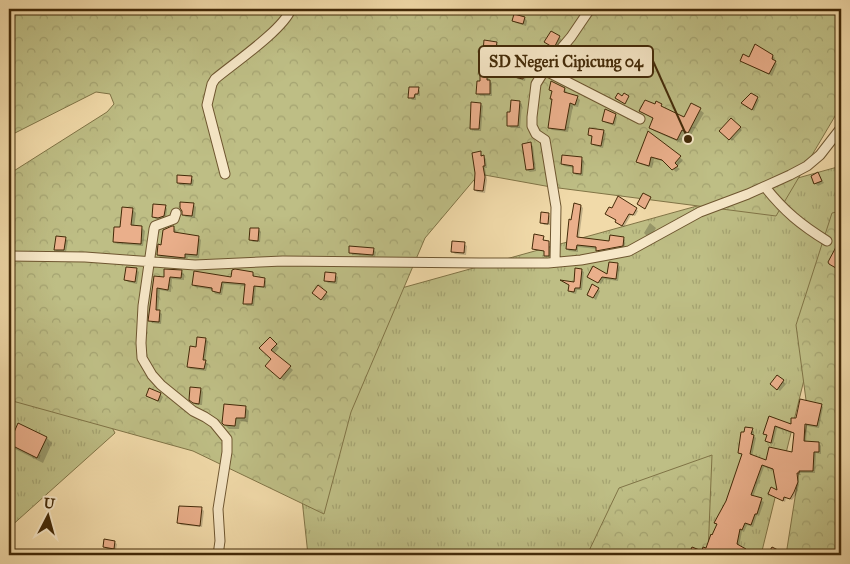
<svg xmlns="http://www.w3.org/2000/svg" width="850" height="564" viewBox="0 0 850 564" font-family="'IM FELL Great Primer',serif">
	<defs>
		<pattern id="grass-tufts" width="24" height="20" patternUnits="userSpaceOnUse" patternTransform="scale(1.25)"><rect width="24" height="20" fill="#bebe85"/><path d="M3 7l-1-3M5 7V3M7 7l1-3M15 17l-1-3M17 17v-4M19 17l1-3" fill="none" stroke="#a4a371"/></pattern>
		<pattern id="forest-crowns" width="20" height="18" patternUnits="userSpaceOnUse" patternTransform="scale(1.25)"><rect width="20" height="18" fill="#bebe85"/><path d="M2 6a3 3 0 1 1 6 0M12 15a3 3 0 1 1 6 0" fill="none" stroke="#a4a371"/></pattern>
	</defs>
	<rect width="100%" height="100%" fill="#f1daa9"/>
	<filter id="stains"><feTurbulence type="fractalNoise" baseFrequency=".004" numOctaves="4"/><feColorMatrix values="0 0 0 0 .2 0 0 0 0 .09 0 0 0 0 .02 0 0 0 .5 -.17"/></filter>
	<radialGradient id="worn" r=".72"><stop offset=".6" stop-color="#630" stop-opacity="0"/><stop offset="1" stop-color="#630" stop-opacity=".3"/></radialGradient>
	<path fill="url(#grass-tufts)" stroke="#807446" d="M841,166V241L815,335L761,555H308L302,499L362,299Z
		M9,231L115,433L9,528Z"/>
	<path fill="url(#forest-crowns)" stroke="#807446" d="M9,9H841V106L776,216L551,187L479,174L425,238L351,412L324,514L193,451L9,400V174L107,112L114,104L110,94L96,92L9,136Z
		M841,211V555H786L808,415L796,325L832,213Z
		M712,455L708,555H587L619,488Z"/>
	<path fill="#0003" d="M515,16L525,18L527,21L526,26L516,23L513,21Z
		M559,37L562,40L556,49L548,44Z
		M496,43L498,45L496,62L490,61L487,59L488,53L484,50Z
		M528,53L531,56L542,58L544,61L543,67L537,76L526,74L525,81L518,79L515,77Z
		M773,56L775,58L774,61L777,64L772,76L741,61Z
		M487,76L492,84V96H480L478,93L482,82Z
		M418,89L420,91V96L416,95V100H412L410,97Z
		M564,89L567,92V94L577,97L580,100L578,107L573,106L568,132L552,130L549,128L553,100V92L550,90Z
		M757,98L759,100L754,111L745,105Z
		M519,102L522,104L520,128H511L508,125Z
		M481,104L483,106L481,131H474L471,128Z
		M692,104L704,113L691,135L686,132L681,143L654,131L650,128L654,119L641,111L661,105L665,109L684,118Z
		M615,115L617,117L615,126L606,123L603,121Z
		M731,120L742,130L732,141L721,131Z
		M590,129L604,131L606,134L603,148L595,146L592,144L593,138L589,135Z
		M648,133L683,160L677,167L680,169L676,172L666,162L654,159L652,168L640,164L637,161Z
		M530,144L533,146L536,171L530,172L527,170Z
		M480,153L486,159L487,168H485L487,180L485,193L477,192L475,190Z
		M582,159L584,161L583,176L576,175L574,173V168L564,166L562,164Z
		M818,174L824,183L818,186L815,183Z
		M191,178L194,180L193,186L180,185L178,182Z
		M193,204L196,207L195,218L186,217L183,215Z
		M165,206L167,209L166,218L161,220L156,219L153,217Z
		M581,206L583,208L579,238L610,242L623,238L625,240L624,248L599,252L597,249L578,247V252L569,251L567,249L572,221Z
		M132,209L136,213L134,227L142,228L145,231L143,246L117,244L114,241Z
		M636,209L638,211L635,216L631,215L624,227L616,222Z
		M548,214L550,216V225H544L542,222Z
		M650,223L656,228L652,235L648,237L644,233Z
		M174,228L177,231L176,233L198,237L201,240L199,258L188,257L187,260L161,258L158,255Z
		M259,230L261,232L260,242H253L250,239Z
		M543,237L544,241L550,243V257L545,256V251L533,249Z
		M65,238L68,241L66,252H58L55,250Z
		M464,244L467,246L466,255L455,254L452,251Z
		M373,249L376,252L375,257L353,255L350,252Z
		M618,264L620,267L618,281L604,279L601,284L589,277L608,276Z
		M136,269L139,272L137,284L128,282L126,280Z
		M581,270L584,272L582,290H577L576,294L572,293L569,291L570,286L563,282L575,283Z
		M182,272L184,274V280L172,279L171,292L160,290L158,311L162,314L161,324L152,323L150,320L155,277L165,278Z
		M253,273L255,278L264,279L266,281V288L256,287L254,306H247L244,303L246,286L224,284L222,295L215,294L213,290L195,287L193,285Z
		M335,275L338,277L337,284L328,283L325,280Z
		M318,287L329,296L324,301L316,295Z
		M598,289L600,291L596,300L589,295Z
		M206,339L208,342L205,362L208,364L206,371L190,369L188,366L197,349Z
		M270,339L279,348L274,354L293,370L284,381L270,369L272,359L261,348Z
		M777,376L786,384L780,391L774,386Z
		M201,389L203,392L202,405H196L190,399Z
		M160,394L163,397L160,403L148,396Z
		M821,405L823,407L819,428L807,426L806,443H819L821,446V454L816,453L815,473H800L801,475H798L799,485L796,495L792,500L786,498L785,502L770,494L778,492L774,470L764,467L753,497L764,502L759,516L757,515L753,527L747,525L744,532L742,531L739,547L748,552L746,555H719L714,553L713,555H690L702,552L706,549L713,537L727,501L743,455L739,453L752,430L754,432L753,435L756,438L752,456L767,462L793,453L795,434L777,428L773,444L766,441L768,436L765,433L769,418L792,425L797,419Z
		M245,407L249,411L248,422L240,421L239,429H229L223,423Z
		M18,424L47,438L52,443L43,463L15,449L9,444Z
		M201,508L204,511L202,527L181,525L178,522Z
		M114,542L117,544L116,550L107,549L105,547Z"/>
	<path fill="#eaaf8b" stroke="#432a08" d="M514,14L525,17L523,24L512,21Z
		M551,31L560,36L554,48L544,42Z
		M484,40L497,42L494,60L486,59L487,51H483Z
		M755,44L773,55L772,59L776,61L769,74L740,61L743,54L749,57Z
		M519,49L529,52L528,54L542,57L541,64L535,74L524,72L523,79L514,77L516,59Z
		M480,75H487V80H490V94H476L477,81H480Z
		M551,81L565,88L564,92L578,96L575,105L570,103L565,130L548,128L552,99H550L552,91L549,90Z
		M409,87H419L418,94H415L414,98H408Z
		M618,93L622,96L624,93L629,96L625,104L615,98Z
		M751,93L758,97L752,110L741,103Z
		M511,100L520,101L518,126H507V112H510Z
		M645,100L655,104L656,101L662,104L661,106L684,117L691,103L701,108L688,133L682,130L677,140L649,128L653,118L639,111Z
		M471,102L481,103L479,129H470Z
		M605,109L616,114L613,124L602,121Z
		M731,118L741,127L729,140L719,131Z
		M589,128L604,130L601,146L591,144L592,136L588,135Z
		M648,131L681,156L675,163L678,166L672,170L662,160L651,157L649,166L636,162Z
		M531,142L534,169L526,170L522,144Z
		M481,151V156L484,155L485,166H483L485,177L483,191L474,190L475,173L472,153Z
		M562,155L582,157L581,174L573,173V166L561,164Z
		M818,172L822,181L814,184L811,176Z
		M177,175L192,176L191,184L177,183Z
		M643,193L651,197L645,209L637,204Z
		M618,196L637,208L633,215L629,214L622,226L615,222L616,220L605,214L609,207L612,208Z
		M180,202L194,203L192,216L182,215V211L180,208Z
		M574,203L581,205L577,237L609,241L610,235L624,237L623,246L596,251V247L577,245L576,250L566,249L569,219L571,220Z
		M153,204L166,205L164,216L158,218L152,217Z
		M122,207L133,208L131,225L142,226L141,244L113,242L114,227H120Z
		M541,212L549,213L548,224L540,223Z
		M172,226H174V232L199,236L197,255L185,254V258L157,255L158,244L161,245L163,230Z
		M250,228H259L258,241L249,240Z
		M534,234L544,236L543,240L549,241V256H544V251L532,249Z
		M56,236L66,237L64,250H54Z
		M452,241L465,242L464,253L451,252Z
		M349,246L374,248L373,255L349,253Z
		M836,247L841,249V271L829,264L828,262Z
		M609,262L618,263L616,279L602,277L598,283L587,277L593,266L607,274Z
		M126,267L137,268L135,282L124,280Z
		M575,268L582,269L580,288H575L574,292L568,291L569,285L560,280L574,282Z
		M164,269L182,270L181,278L170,277L168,290L157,288L156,310H160L159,322L148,321L154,276L164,277Z
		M235,269L253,272V276L265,278L264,287L254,286L252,304H243L245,284L222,282L220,293L212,291V288L192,285L194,271L231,277L232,270Z
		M325,272L336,273L335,282L324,281Z
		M592,284L599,288L593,298L587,295Z
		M318,285L327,292L321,300L312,293Z
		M197,337L206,338L203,360H206L204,369L187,367L190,346L196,347Z
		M270,337L277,344L271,350L291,366L280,379L265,366L271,359L259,348Z
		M777,375L784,380L777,390L770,384Z
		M190,387L201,388L199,404L193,403L189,400Z
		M149,388L161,393L158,401L146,396Z
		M800,399L822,404L817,426L805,424L804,441L819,442V452H814L813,471H799V473H797L798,482L794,492L790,499L784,497L783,501L768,494L771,487L777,490L773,469L762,465L751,495L762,498L757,514H755L751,525L745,523L742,530L740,529L737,544L746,549L742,555H688L692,547L702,551L703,547L706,548L711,534L712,535L717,524L714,523L726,501L742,454L738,453L741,432H744L745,427L753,428L751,434L754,435L750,454L766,460L769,447L792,452L794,433L775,426L771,443L765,441L767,435L763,434L769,416L791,424V418H796Z
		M224,404L246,406L245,418H236L235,426L224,425L222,423Z
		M18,423L47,437L37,458L9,444Z
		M179,506L202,507L200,526L177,523Z
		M104,539L115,541L114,549L103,547Z
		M772,547L788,555H767Z"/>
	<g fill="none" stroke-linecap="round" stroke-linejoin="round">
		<defs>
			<path id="minor" d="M544,70L640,119
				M225,174L207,105L212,84L215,79C234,63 283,30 291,9
				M765,187C784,211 801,225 827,241
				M176,213L174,219L155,226L154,229L143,306L141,343L142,358L152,375L161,385L193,411L205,417L214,423L227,439V452L218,509L220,541L218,555
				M9,256L85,257L195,265L283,261L480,263H548L581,260L629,251L700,212L748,194L790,175L807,166L820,155L841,128
				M555,262L556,207L545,140L536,134L532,126V117L536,84L549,63L571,37L590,9"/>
		</defs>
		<use href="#minor" stroke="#6e5630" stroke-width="11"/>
		<use href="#minor" stroke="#f6e7c7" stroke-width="9"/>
	</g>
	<path fill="none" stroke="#432a08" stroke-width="2" d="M688 139L653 61"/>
	<circle fill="#432a08" stroke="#f6e7c7" stroke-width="2" cx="688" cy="139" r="5"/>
	<rect fill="#f6e7c7" stroke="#432a08" stroke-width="2" x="479" y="46" width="174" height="31" rx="5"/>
	<g font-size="16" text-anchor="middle" font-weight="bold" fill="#432a08">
		<text x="566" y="67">SD Negeri Cipicung 04</text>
	</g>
	<rect width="850" height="564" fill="none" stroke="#f1daa9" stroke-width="30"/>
	<rect x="10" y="10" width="830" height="544" fill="none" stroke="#432a08" stroke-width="2.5"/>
	<rect x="15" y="15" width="820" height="534" fill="none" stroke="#432a08"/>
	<g transform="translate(48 516) rotate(6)" stroke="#f6e7c7" stroke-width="4" paint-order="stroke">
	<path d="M0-4L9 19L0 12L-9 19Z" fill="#432a08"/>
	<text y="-8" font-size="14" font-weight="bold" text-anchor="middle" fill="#432a08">U</text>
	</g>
	<rect width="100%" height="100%" filter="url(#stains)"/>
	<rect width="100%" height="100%" fill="url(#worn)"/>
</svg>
